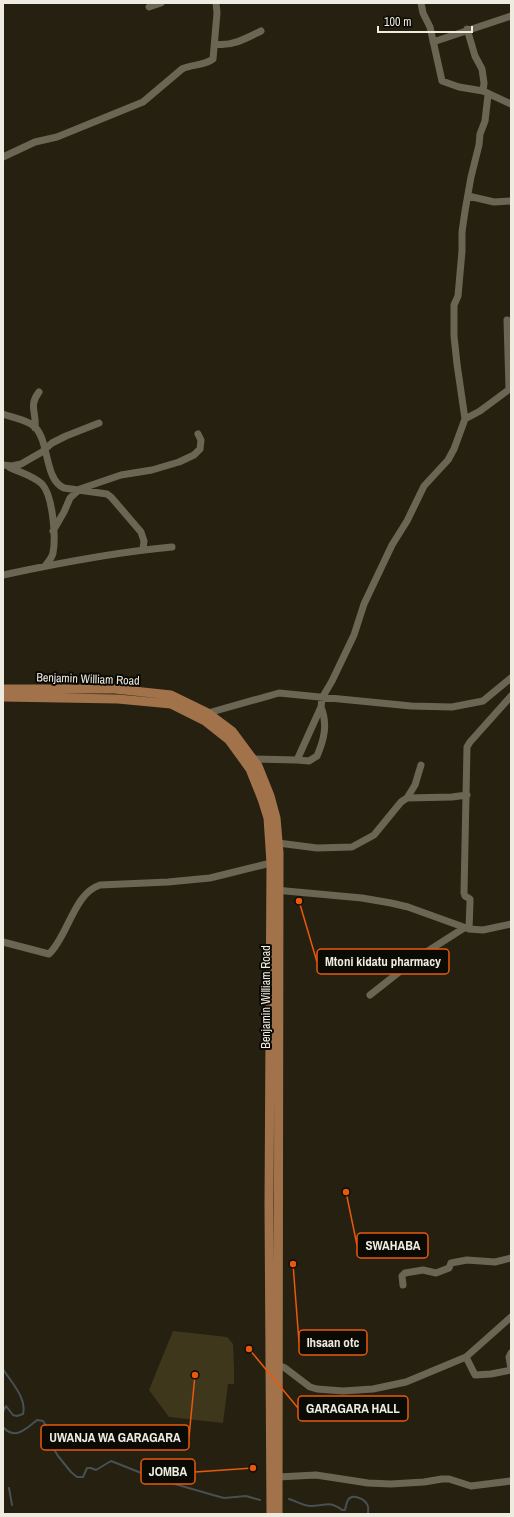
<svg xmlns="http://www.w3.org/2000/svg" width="514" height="1517" viewBox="0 0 514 1517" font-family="'Archivo Narrow',sans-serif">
	<rect width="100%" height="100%" fill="#252010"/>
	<path fill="#3f371c" d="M173,1331L227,1337L233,1344L234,1367V1384H228L223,1423L169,1417L149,1390Z"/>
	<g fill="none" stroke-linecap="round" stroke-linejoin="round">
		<path stroke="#475052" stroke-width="2" d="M3,1369C11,1382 27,1398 23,1414L17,1416L13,1415L6,1406L3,1412
			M3,1427C15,1441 27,1428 37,1420L43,1421L47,1427L49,1441L58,1456L71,1472L77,1477H83L87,1468H91L96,1470L111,1461L154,1478L213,1495L224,1498L246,1496L260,1500
			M9,1488L12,1505
			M289,1499C296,1501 303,1506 311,1506C324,1506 330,1500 342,1510H345C346,1507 346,1503 348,1500C352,1493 364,1499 367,1504C369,1507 368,1511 368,1514"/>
		<path stroke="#6b6654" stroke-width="7" d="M421,3L423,13L430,27L442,81L459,87L483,91L511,104
			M149,7L161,3
			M467,29L475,56L482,69L484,83L483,91
			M433,42L511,16
			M215,44C231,47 247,38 261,31
			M3,157L35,142L57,137L143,102L182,69C192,64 204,66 213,59L217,13L216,3
			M468,196L494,202L511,201
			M507,320L509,389
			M3,414C13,418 28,420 35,427C50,443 44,479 64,488L107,494L111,497L141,532L144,541L143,549
			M465,419L480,411L511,388
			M35,428C37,413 28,406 39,392
			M3,465L12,466L21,464L42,452L52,443L66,436L99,423
			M9,467C19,472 34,476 42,484C53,496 56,537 53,553C52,558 48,562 45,566
			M53,531L64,512L70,498L80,489L121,475L152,470L179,462L194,455L200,449L201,440L198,434
			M3,575C59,563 115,552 172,547
			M208,713L279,693L411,706L452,707L483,701L511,678
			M297,760L309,761L317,756C324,740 328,724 321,707
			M250,761L254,759L297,760L321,707L322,698L332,681L354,635L364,604L392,545L407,521L424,486L448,460L454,449L465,419L457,364L454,336V305L458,296L462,251V232L465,211L471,177L479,145L480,134L485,121L488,95
			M407,798L415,785L421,765
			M278,843L317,848L352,847L374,835L401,802L407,798L452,797L467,795
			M275,890L362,898L391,903L408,907L469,929L483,930L511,924
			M469,929L470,902V899L465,896L464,893L467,747L470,742L511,696
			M3,942L49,954C68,936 74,893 100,885L168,882L210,878L271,863
			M370,995L417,958L464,928
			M403,1285L402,1276L405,1273L423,1270L436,1273L449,1268L451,1263L467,1260L495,1262L511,1258
			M511,1353L509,1357L511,1369
			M466,1357L475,1375L491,1374L511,1370
			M278,1365L285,1368L310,1387L317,1389L343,1391L373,1389L406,1382L466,1357L511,1317
			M278,1477L316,1475L368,1483L391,1484L424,1482L442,1479H449L471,1486L511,1481"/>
		<path stroke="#a2734b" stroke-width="9" d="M3,689H115L171,695L208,713L232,731L258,766L270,796L276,818L279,853L278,1514
			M3,697L118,699L171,704L205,721L229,740L250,769L262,799L268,818L271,863L269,1205L271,1514"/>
	</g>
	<g text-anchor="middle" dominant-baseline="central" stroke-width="4" stroke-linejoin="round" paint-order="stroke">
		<g font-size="12" fill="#eeebe1" stroke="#0c0a04">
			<text transform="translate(88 679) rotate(2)">Benjamin William Road</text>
			<text transform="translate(266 997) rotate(-90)">Benjamin William Road</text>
		</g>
	</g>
	<path fill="none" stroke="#e8590c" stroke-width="1.5" d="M299 901L317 962M346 1192L357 1245M293 1264L299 1342M249 1349L298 1408M195 1375L189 1437M253 1468L195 1472"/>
	<g fill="#e8590c" stroke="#0c0a04" stroke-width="1.5">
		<circle cx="299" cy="901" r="4"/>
		<circle cx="346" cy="1192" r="4"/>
		<circle cx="293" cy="1264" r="4"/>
		<circle cx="249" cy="1349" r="4"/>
		<circle cx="195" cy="1375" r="4"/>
		<circle cx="253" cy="1468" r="4"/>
	</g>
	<g fill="#0c0a04" stroke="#e8590c" stroke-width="1.5">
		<rect x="317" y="949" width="132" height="25" rx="4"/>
		<rect x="357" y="1233" width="71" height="25" rx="4"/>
		<rect x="299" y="1330" width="68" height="25" rx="4"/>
		<rect x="298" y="1396" width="110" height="25" rx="4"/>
		<rect x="41" y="1425" width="148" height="25" rx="4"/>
		<rect x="141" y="1459" width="54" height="25" rx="4"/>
	</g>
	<g font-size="13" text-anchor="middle" font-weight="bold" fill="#eeebe1">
		<text x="383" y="966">Mtoni kidatu pharmacy</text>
		<text x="393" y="1250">SWAHABA</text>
		<text x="333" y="1347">Ihsaan otc</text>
		<text x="353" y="1413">GARAGARA HALL</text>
		<text x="115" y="1442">UWANJA WA GARAGARA</text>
		<text x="168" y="1476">JOMBA</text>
	</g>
	<rect width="514" height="1517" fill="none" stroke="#eeebe1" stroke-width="8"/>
	<path d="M378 26v6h94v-6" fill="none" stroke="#eeebe1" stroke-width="2"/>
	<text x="384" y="26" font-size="12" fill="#eeebe1" stroke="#0c0a04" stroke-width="3" paint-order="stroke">100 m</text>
</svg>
